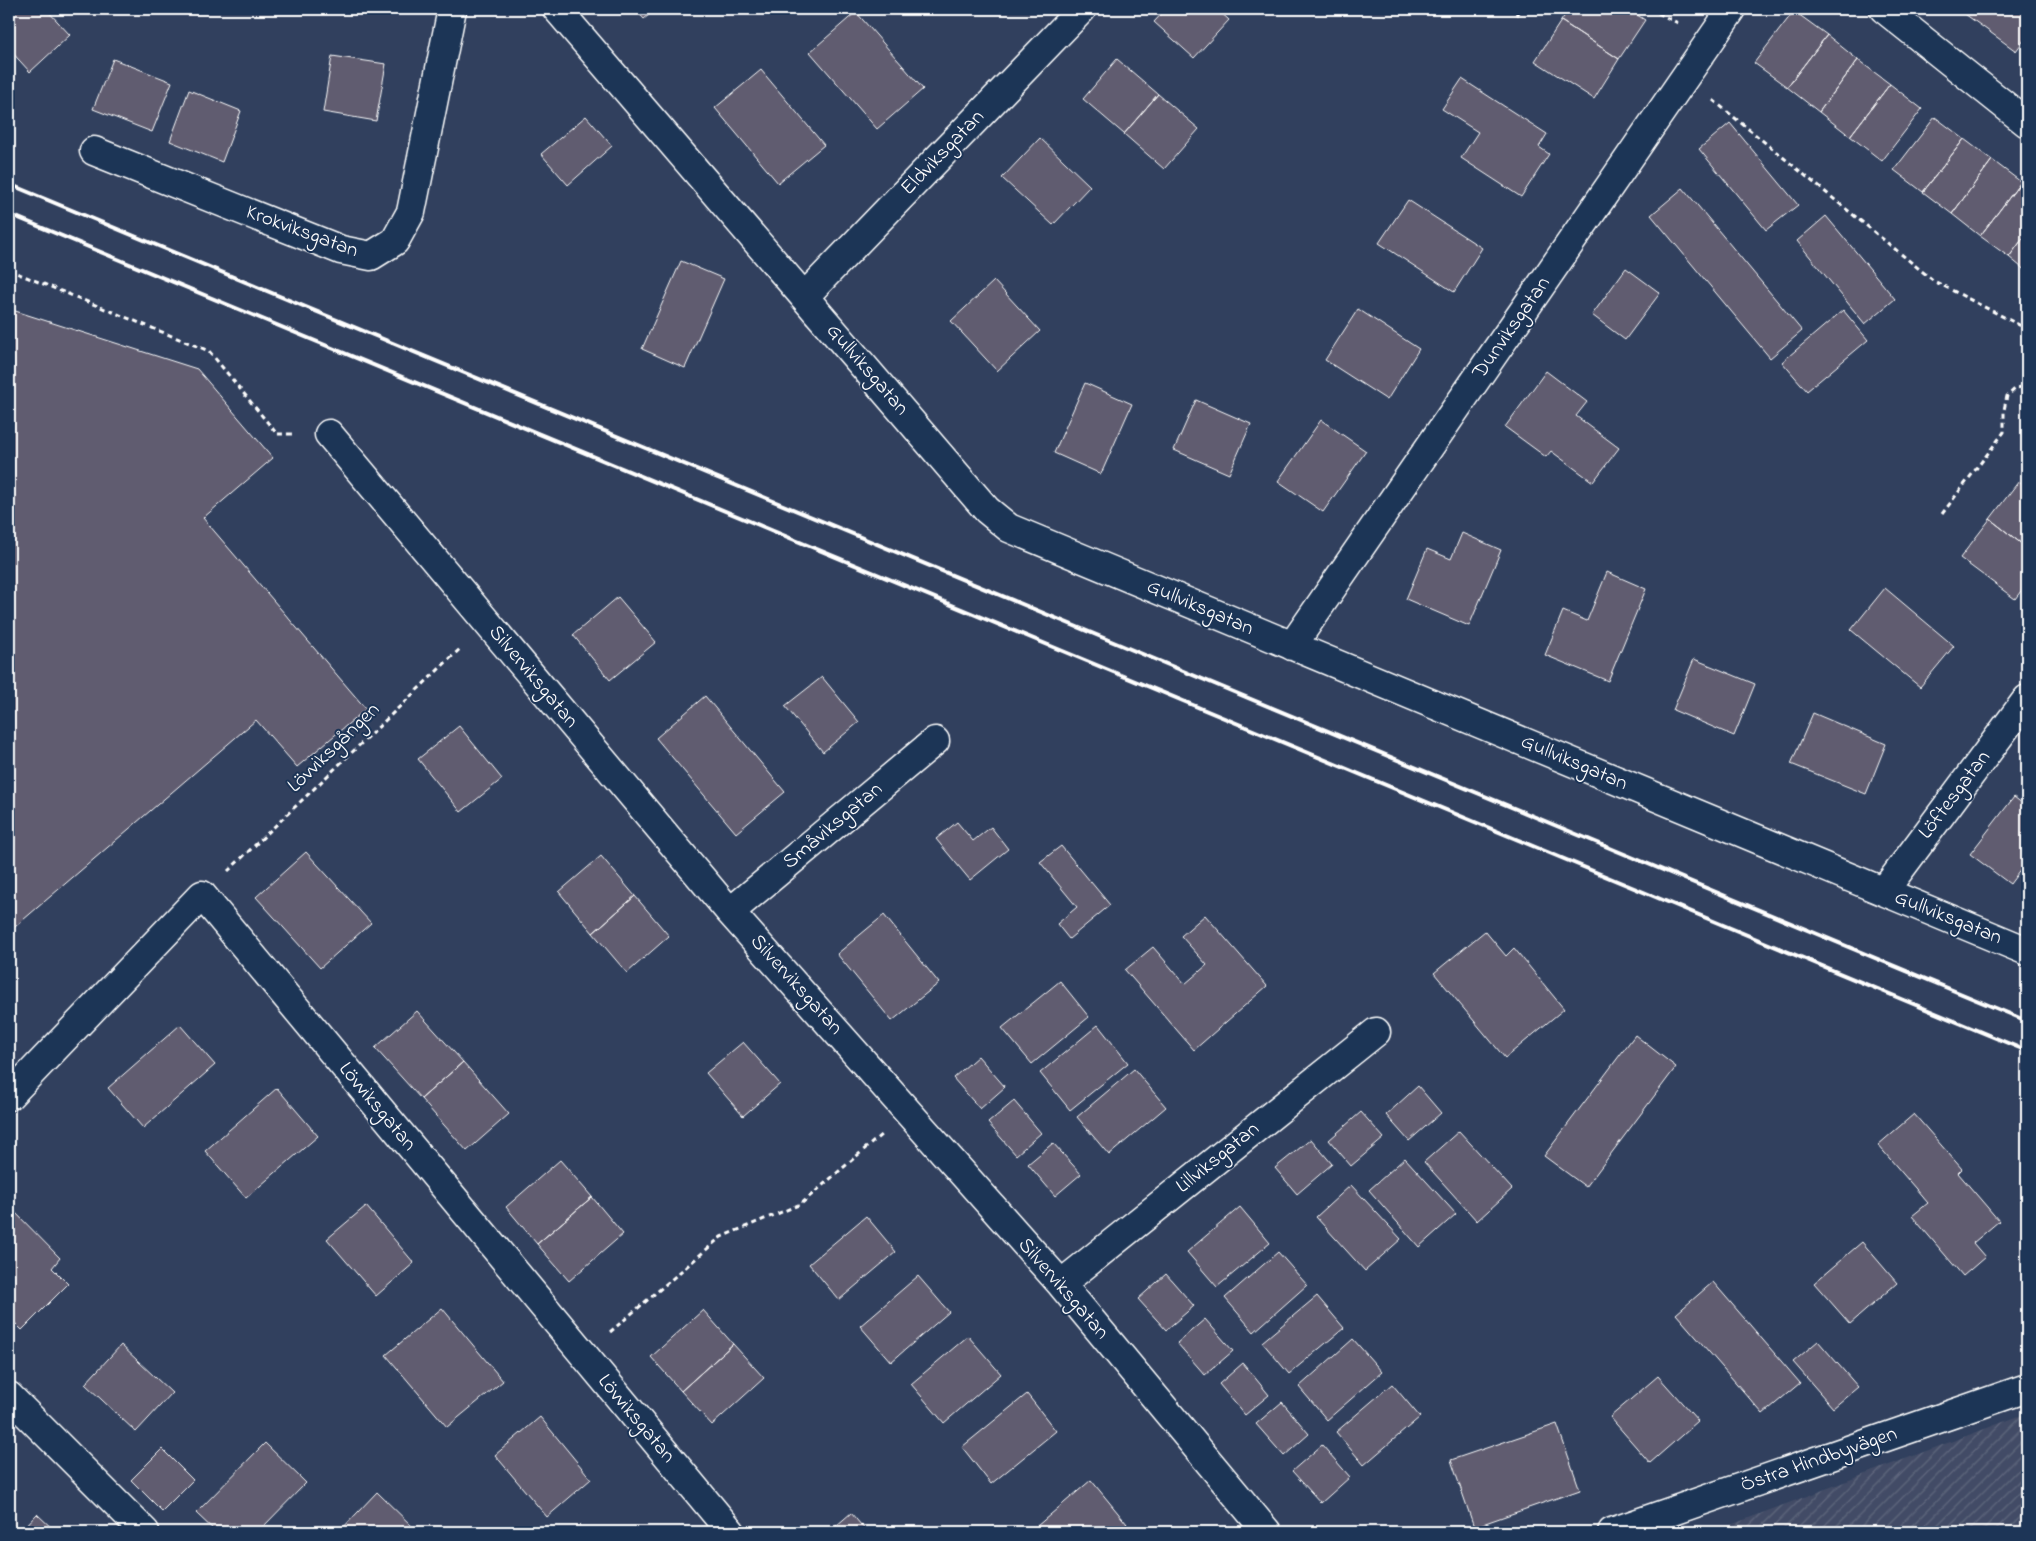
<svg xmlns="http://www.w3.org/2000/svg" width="2036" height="1541" viewBox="0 0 2036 1541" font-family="'Indie Flower',sans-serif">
	<defs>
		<pattern id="industrial-furrows" width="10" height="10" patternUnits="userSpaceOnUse" patternTransform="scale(1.25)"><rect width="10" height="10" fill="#434c66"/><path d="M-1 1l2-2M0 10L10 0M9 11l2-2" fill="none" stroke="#5f677d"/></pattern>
	</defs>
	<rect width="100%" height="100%" fill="#31405e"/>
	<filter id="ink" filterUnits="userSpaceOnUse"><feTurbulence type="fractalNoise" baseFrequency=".02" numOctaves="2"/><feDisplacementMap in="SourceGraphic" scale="10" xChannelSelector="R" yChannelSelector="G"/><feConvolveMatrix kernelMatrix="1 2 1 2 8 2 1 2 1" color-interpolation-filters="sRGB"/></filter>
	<g filter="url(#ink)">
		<path fill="url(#industrial-furrows)" d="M2027,1413V1532H1712Z"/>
		<path fill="#605b6f" stroke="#fff" d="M9,9H46L70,35L30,72L9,49Z
			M635,9H656L644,19Z
			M1166,9H1217L1229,20L1194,58L1154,22Z
			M1569,9H1628L1645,20L1619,59L1561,21Z
			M1958,9H2020L2027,14V36L2016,51Z
			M1794,11L1827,35L1787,87L1754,63Z
			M856,12L923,89L877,129L810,52Z
			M1561,21L1619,59L1594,99L1535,61Z
			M1827,35L1858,60L1819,112L1787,87Z
			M332,56L386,64L376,121L323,112Z
			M113,59L172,82L152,132L93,109Z
			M1117,59L1158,94L1124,134L1083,99Z
			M1858,60L1890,84L1850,136L1819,112Z
			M761,70L824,145L778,183L715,108Z
			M1462,79L1547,134L1539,147L1549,154L1521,197L1461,158L1478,132L1442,109Z
			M1890,84L1922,109L1882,161L1850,136Z
			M189,90L241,111L222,162L170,141Z
			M1158,94L1199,129L1164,169L1124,134Z
			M586,116L612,146L568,185L541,154Z
			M1935,117L1964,139L1923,192L1894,170Z
			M1730,123L1798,205L1766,230L1699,149Z
			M1040,138L1090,186L1053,225L1002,178Z
			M1964,139L1992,160L1952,214L1923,192Z
			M1992,160L2021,182L1980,236L1952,214Z
			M2021,182L2027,187V233L2009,257L1980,236Z
			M1683,188L1802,331L1770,358L1651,215Z
			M1408,200L1482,248L1454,292L1379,243Z
			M1826,216L1895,299L1865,324L1797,241Z
			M2027,233V272L2009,257Z
			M681,261L724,279L685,368L642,349Z
			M1626,268L1660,293L1625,340L1592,315Z
			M994,281L1040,331L997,371L951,321Z
			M9,309L197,369L273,458L203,518L366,709L297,767L256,720L9,932Z
			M1358,309L1419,349L1387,400L1325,360Z
			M1843,310L1868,340L1807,391L1782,362Z
			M1546,371L1587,402L1576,416L1619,448L1593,482L1551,451L1546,457L1505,427Z
			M1085,383L1132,404L1101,474L1054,453Z
			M1196,400L1251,424L1229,474L1174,450Z
			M1321,420L1366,451L1323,512L1278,481Z
			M2019,481L2027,487V548L1990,519Z
			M1990,519L2027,548V583L2015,599L1960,558Z
			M1462,533L1501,550L1469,626L1406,599L1427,549L1451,559Z
			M1607,572L1646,589L1608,681L1545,655L1563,611L1587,621Z
			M1885,588L1954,646L1920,687L1851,630Z
			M618,597L656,642L610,680L573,635Z
			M1694,659L1755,684L1734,736L1673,710Z
			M822,677L859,722L823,752L785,706Z
			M705,696L785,792L736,833L656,738Z
			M1813,713L1886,744L1866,794L1791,764Z
			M459,726L502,779L461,812L418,759Z
			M2014,797L2027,807V861L2010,884L1970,854Z
			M957,822L973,841L991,827L1008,849L970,880L936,839Z
			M1061,846L1110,905L1069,939L1057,924L1077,907L1040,862Z
			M306,852L371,923L320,968L256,897Z
			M601,856L635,896L593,933L559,892Z
			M635,896L669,936L627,973L593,933Z
			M884,915L939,983L892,1021L837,954Z
			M1205,915L1267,986L1194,1050L1125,970L1153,947L1185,984L1207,965L1181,936Z
			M1485,931L1506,956L1514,948L1564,1009L1505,1058L1434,973Z
			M1060,981L1089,1017L1032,1064L1002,1028Z
			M417,1011L463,1062L421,1099L375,1048Z
			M180,1025L215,1065L143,1128L108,1088Z
			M1098,1025L1128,1063L1070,1110L1040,1073Z
			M1635,1035L1676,1067L1586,1187L1544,1156Z
			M743,1042L780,1084L743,1116L706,1073Z
			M978,1056L1005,1087L980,1109L953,1078Z
			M463,1062L509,1114L467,1151L421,1099Z
			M1134,1069L1166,1107L1109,1155L1077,1117Z
			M1418,1086L1441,1113L1409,1141L1386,1115Z
			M277,1088L318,1136L246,1198L205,1151Z
			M1014,1101L1041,1133L1016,1155L988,1123Z
			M1361,1112L1384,1138L1351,1166L1329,1140Z
			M1914,1114L1962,1169L1958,1173L1999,1221L1973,1243L1985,1257L1963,1276L1912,1216L1928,1203L1878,1145Z
			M1459,1131L1512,1189L1477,1221L1424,1162Z
			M1311,1139L1332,1164L1297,1194L1275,1168Z
			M1053,1143L1081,1174L1055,1196L1028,1164Z
			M1405,1158L1456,1214L1419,1247L1369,1190Z
			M560,1160L592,1197L537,1244L506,1207Z
			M1351,1185L1401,1239L1365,1271L1316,1217Z
			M592,1197L623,1234L569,1281L537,1244Z
			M9,1206L60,1258L52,1268L68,1284L22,1330L9,1317Z
			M366,1206L414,1263L376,1296L327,1239Z
			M1240,1207L1270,1243L1217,1287L1187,1252Z
			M866,1216L896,1252L839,1300L809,1264Z
			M1862,1242L1897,1283L1850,1324L1814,1283Z
			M1278,1252L1307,1285L1254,1332L1225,1298Z
			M1166,1274L1194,1306L1166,1330L1138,1299Z
			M918,1276L949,1312L891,1362L860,1326Z
			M1713,1282L1800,1383L1763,1414L1676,1314Z
			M1317,1296L1344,1328L1289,1374L1262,1342Z
			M442,1308L503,1381L447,1427L386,1355Z
			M703,1310L733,1344L681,1391L651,1357Z
			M1205,1319L1233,1351L1205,1375L1177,1343Z
			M968,1336L1001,1374L944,1423L911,1384Z
			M1353,1339L1382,1372L1327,1420L1299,1387Z
			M1818,1341L1858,1387L1833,1408L1793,1362Z
			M733,1344L764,1378L712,1425L681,1391Z
			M121,1345L172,1393L136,1432L85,1384Z
			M1243,1363L1269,1395L1245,1415L1219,1384Z
			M1658,1376L1698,1421L1650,1463L1610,1417Z
			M1392,1384L1420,1417L1364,1465L1336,1432Z
			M1027,1394L1056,1431L991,1484L962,1447Z
			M1282,1402L1309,1434L1284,1456L1256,1424Z
			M540,1417L591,1479L547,1517L495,1455Z
			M1557,1424L1580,1490L1474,1527L1451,1460Z
			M265,1443L306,1483L258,1532H216L196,1513Z
			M1322,1445L1350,1477L1321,1503L1292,1471Z
			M162,1449L193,1480L162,1511L131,1480Z
			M1091,1480L1127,1524L1117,1532H1030Z
			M377,1492L417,1531L415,1532H339Z
			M851,1513L867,1532H829Z
			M37,1514L56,1532H20Z"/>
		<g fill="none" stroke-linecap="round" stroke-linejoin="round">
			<defs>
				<path id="street" d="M557,9L987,510L1009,528L2027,951
					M1884,9L2027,123
					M94,151L341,250L371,256L395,241L411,212L452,9
					M804,297L1082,9
					M329,434L730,912L1061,1284L1267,1532
					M1292,646L1732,9
					M1884,891L2027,699
					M730,912L935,741
					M9,1096L202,895L731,1532
					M1061,1284L1376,1032
					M9,1396L145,1532
					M1612,1532L2027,1388"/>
			</defs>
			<use href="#street" stroke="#fff" stroke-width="31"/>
			<path stroke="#fff" stroke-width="3" stroke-dasharray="5 4" stroke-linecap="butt" d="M1650,9L1678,23
				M1516,15L1520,9
				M1713,100L1934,281L2027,329
				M9,270L209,351L277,434H293
				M1942,514L2004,432V410L2007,396L2016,388L2027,386
				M228,871L462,647
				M610,1332L721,1237L801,1204L881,1135"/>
			<use href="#street" stroke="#1d3557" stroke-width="28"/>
			<path stroke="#fff" stroke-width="4" d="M9,184L2027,1021
				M9,214L2027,1051"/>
		</g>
	</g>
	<g text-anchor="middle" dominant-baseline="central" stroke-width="4" stroke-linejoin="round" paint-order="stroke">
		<g font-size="21" fill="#fff" stroke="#1d3557">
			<text transform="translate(943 153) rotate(-46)">Eldviksgatan</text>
			<text transform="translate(302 232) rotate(20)">Krokviksgatan</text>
			<text transform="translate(1512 328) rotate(-55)">Dunviksgatan</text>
			<text transform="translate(867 370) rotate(49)">Gullviksgatan</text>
			<text transform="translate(1200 608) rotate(23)">Gullviksgatan</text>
			<text transform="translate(533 677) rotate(50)">Silverviksgatan</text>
			<text transform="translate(334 748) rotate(-44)">Lövviksgången</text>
			<text transform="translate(1574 763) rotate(23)">Gullviksgatan</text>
			<text transform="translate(1955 795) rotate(-53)">Löftesgatan</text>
			<text transform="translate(833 826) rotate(-40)">Småviksgatan</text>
			<text transform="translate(1948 918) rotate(22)">Gullviksgatan</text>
			<text transform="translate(796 985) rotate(48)">Silverviksgatan</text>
			<text transform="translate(377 1107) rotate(50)">Lövviksgatan</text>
			<text transform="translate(1218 1158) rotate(-39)">Lillviksgatan</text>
			<text transform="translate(1063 1289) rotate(49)">Silverviksgatan</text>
			<text transform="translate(636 1419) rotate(50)">Lövviksgatan</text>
			<text transform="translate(1819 1460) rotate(-19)">Östra Hindbyvägen</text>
		</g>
	</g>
	<rect width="2036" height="1541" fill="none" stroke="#1d3557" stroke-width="30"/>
	<rect x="15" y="15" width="2006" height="1511" fill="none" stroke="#fff" stroke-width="2" filter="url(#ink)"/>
</svg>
